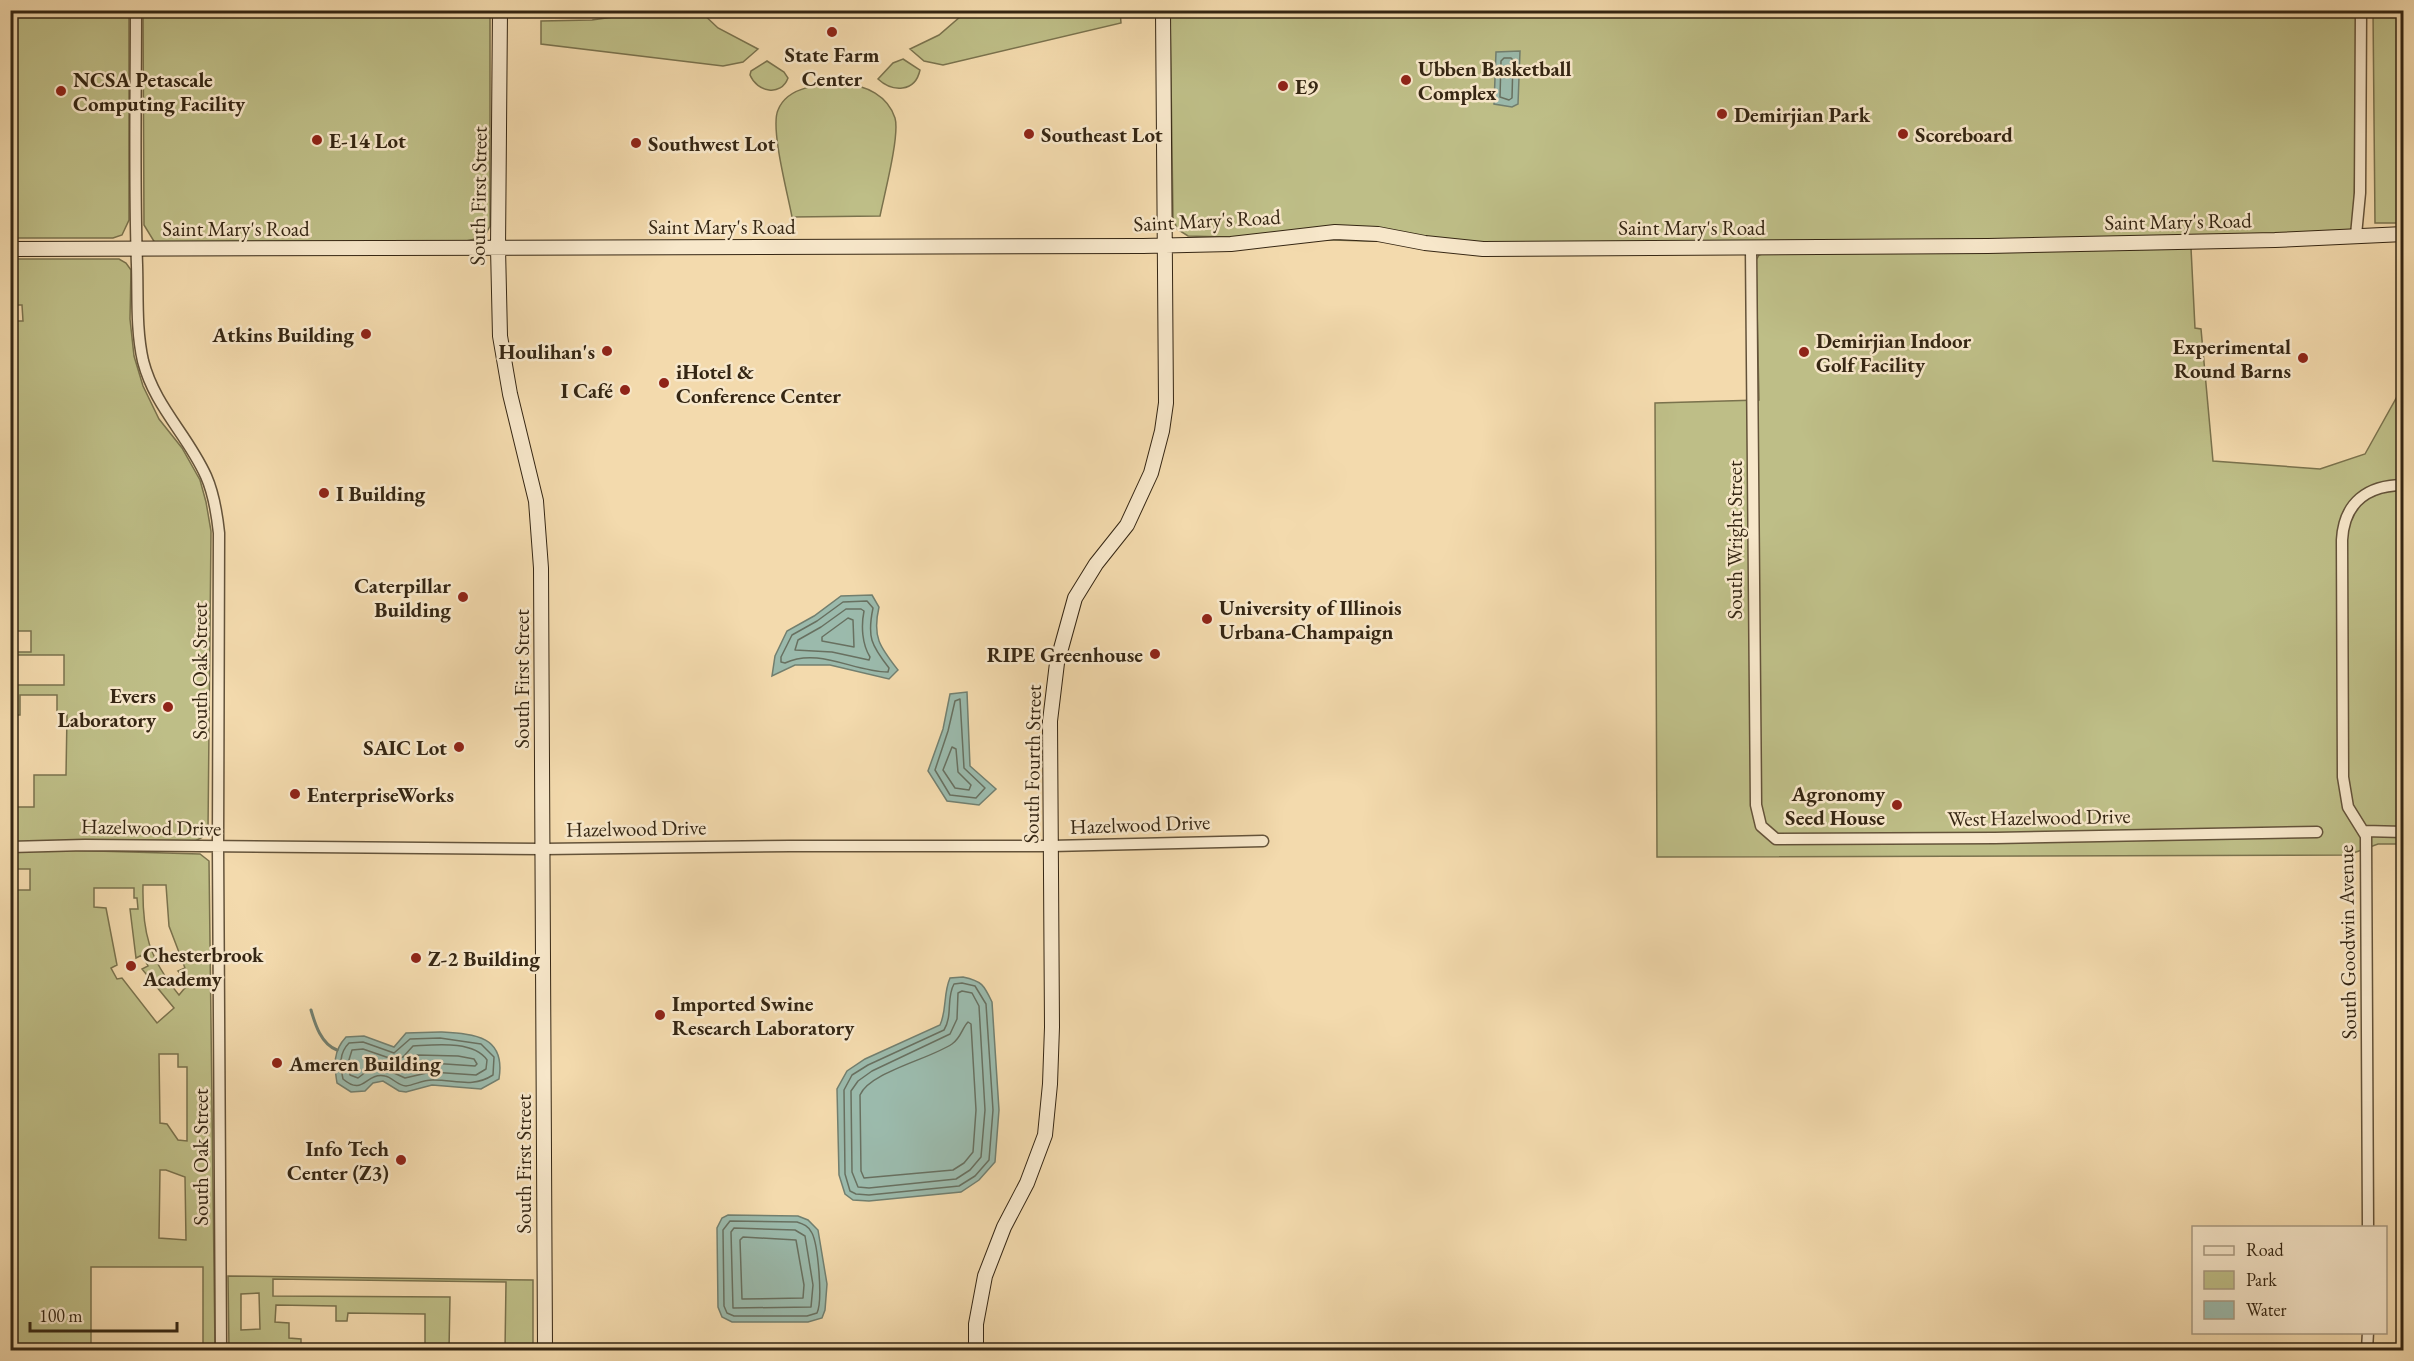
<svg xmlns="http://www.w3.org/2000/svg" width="2414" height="1361" viewBox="0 0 2414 1361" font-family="'EB Garamond',serif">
	<rect width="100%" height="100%" fill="#f3daad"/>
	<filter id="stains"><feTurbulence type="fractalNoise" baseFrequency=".00333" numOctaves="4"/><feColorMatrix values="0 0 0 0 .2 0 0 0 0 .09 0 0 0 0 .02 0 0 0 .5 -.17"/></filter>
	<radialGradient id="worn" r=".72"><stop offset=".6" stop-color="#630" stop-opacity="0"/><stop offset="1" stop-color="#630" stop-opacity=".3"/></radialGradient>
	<path fill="#bebe87" stroke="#7a724d" stroke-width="1.5" fill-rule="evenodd" d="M45,10L129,11V220L122,235L113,238H11V14L44,13Z
		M968,10L1120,11L1121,23L943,65L924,61L910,49L939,35Z
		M143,11H490V226L484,237L466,241L155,243L144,225Z
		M656,11H700L718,28L758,49L743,62L723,66L541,44V21L592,20Z
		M1170,11H2357L2354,228L2349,232L2112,239L1473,244L1188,236L1177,229L1173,217Z
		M2373,11H2403V223H2375Z
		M903,59L920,70C915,93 892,92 878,79L893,63Z
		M767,61L784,72L788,78C781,97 757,92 750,75L751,71Z
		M844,84C866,85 888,96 895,118C900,135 884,196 880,216L792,217C788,195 770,128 778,110C788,85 823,84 844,84Z
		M2191,248L2195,328L2201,329L2213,461L2320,469L2365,454L2403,386V844H2378L2348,855L1657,857L1655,403L1759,400L1756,260L1759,255L1766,253Z
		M11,259H119L126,263L131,270L130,319L134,356L143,386L159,419L182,448L200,480L206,502L211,531L208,830L205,836L195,841L11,842L10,807H34V775H66L67,715L57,714V695H20V715H11V685H64V655H11V652H31V631H11L10,321H23L22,305H13V297H11Z
		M60,850L200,854L209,861L215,1350H203V1267H91V1350H11L10,890H30V869H11L10,851ZM143,885H166L169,926L185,968L178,971L189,983L179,995C149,958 142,933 143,885ZM94,888H134V898H137L138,909H130L136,958L142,955L148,966L142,969L174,1008L157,1023L122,978L117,979L111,968L117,965L106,908L94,907ZM159,1054H178V1067H187V1141L178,1140L167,1124L160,1123ZM160,1170H166L185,1177L186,1240L159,1238Z
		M228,1276L533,1280V1350H505L506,1282L273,1279V1296L450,1297L449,1350H425V1314L348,1313L347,1321H336V1306L276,1305L275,1322L289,1323V1338L301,1339V1350H229ZM259,1293L260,1329L241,1330V1294Z"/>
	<path fill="#9bbaac" stroke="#727f6f" stroke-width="1.5" d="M1520,51L1518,104L1512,107L1494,104L1496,52Z
		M872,595L879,607C872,637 880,647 898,670L889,679L830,665H795L772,676L775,656L787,631L814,616L841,596Z
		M967,692L970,766L996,789L979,805L947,801L928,771L943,729L950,694Z
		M963,977C982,981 984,985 992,1002L999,1110L995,1162L979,1180L961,1192L869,1201L853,1200L845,1194L839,1175L837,1089L847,1071L865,1059L940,1025C947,1010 943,994 950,978Z
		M440,1032C474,1034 506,1035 499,1079L481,1089L432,1085L406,1092L399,1091L383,1081L373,1083L365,1091L351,1092L337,1083C334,1065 333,1051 346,1037L364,1036L394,1047L406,1033Z
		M728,1215L798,1216L808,1220L818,1230L827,1284L825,1310L822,1318L808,1322H732L722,1317L718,1307L717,1228L722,1218Z"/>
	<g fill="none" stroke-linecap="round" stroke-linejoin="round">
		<path stroke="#687060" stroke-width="1.5" d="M1504,58H1511L1513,60L1512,98L1509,100L1500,97L1501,61Z
			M867,601L873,608C867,637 871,645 889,668L888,672C854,672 819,647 785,663L781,662V657L792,635L817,621L843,602Z
			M861,609L864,611C861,626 862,644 870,657L869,660L832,652L795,650L798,640L821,627L846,609Z
			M848,618L853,620L854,647L822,641V637Z
			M960,699L964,768L985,788L976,798L950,795L935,770L948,731L955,701Z
			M952,747L956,749L958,772L971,785L969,790L955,788L943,770Z
			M962,983L975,986L986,1004L993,1110L989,1160L975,1176L959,1186L869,1195L856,1194L850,1191L845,1174L844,1090L852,1075L868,1065L944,1030C953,1015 946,998 954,984Z
			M962,991L972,993L979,1006L985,1110L981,1157L970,1170L956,1179L869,1188L858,1187L852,1172L851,1091L858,1081L872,1071L950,1034L957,1019L958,993Z
			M968,1022L971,1024L976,1110L973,1152L964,1163L953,1170L864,1178L861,1171L860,1095C870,1072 930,1059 952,1044C961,1038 962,1028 968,1022Z
			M440,1038L481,1044L494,1057L493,1075C473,1088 456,1080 434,1080C424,1079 415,1085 406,1086C398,1086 392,1077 385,1076C365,1072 364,1097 343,1079C340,1065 339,1053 349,1043L363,1042L394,1053L410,1039Z
			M413,1046C434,1045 473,1040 487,1060L486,1069L476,1075L431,1072L405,1078L383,1068L367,1071L358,1078L350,1075L348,1063L352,1050L363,1049L395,1060L403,1057Z
			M417,1055L458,1056L474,1059L477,1064L475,1066L431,1063L412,1066L410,1062Z
			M730,1221L797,1222C803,1224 809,1226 812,1233C818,1245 823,1300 817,1313L807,1316H734L727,1313L724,1306L723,1230Z
			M734,1228L795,1230L805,1236L813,1285L811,1307L733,1308L731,1232Z
			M743,1237L796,1240L804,1285L803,1298L742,1299L740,1240Z"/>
		<path stroke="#727f6f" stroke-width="3" d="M311,1010C315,1024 321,1044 337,1050"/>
		<defs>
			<path id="street" d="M136,10C136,95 134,181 137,265C138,297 136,330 143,361C155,407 187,434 206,476C214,494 217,514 219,533L218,847L221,1350
				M2356,235L2360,193L2361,10
				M1751,248L1756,805L1761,826L1776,839L1995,838L2317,832
				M2364,831L2404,832
				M10,847L85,845L543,849L790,846H1051L1263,841
				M2368,1228L2366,836L2348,807L2343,777L2342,540C2344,503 2367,485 2404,485
				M2367,1350L2368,1332"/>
			<path id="secondary" d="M500,10L498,248L500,336L510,394L536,501L541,568L545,1350
				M10,249L1143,246L1231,244L1335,232L1378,234L1425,243L1483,249L1988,246L2275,240L2404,234
				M976,1350V1324L985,1276L1004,1227L1027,1183L1045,1135L1050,1084L1052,1027L1050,721L1057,663L1075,598L1096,564L1127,525L1151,473L1162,431L1166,403L1163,10"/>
		</defs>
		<use href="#street" stroke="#64533a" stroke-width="13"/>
		<use href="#secondary" stroke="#352613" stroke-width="16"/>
		<use href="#street" stroke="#f7e7ca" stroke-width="10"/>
		<use href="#secondary" stroke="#f7e7ca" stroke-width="14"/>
	</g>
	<g fill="#8f2418" stroke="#f7e7ca" stroke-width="2">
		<circle cx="832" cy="32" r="6"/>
		<circle cx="1406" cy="80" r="6"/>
		<circle cx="1283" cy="86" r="6"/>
		<circle cx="61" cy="91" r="6"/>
		<circle cx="1722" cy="114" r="6"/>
		<circle cx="1029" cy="134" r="6"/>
		<circle cx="1903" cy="134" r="6"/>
		<circle cx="317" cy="140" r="6"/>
		<circle cx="636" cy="143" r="6"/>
		<circle cx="366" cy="334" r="6"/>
		<circle cx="607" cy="351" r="6"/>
		<circle cx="1804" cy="352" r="6"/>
		<circle cx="2303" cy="358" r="6"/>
		<circle cx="664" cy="383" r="6"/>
		<circle cx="625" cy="390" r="6"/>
		<circle cx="324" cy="493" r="6"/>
		<circle cx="463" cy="597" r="6"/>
		<circle cx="1207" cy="619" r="6"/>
		<circle cx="1155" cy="654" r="6"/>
		<circle cx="168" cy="707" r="6"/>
		<circle cx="459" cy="747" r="6"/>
		<circle cx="295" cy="794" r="6"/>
		<circle cx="1897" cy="805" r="6"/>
		<circle cx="416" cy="958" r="6"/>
		<circle cx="131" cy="966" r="6"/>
		<circle cx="660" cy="1015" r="6"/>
		<circle cx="277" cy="1063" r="6"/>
		<circle cx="401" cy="1160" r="6"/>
	</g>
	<g text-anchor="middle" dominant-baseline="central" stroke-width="5" stroke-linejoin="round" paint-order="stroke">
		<g font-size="21" font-weight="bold" fill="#352613" stroke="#f7e7ca" text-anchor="start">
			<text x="832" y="54" text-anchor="middle">State Farm<tspan x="832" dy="24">Center</tspan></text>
			<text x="1418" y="68">Ubben Basketball<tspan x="1418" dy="24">Complex</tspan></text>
			<text x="73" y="79">NCSA Petascale<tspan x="73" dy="24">Computing Facility</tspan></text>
			<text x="1295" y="86">E9</text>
			<text x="1734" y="114">Demirjian Park</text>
			<text x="1041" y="134">Southeast Lot</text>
			<text x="1915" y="134">Scoreboard</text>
			<text x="329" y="140">E-14 Lot</text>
			<text x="648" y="143">Southwest Lot</text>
			<text x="354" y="334" text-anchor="end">Atkins Building</text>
			<text x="1816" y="340">Demirjian Indoor<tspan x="1816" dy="24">Golf Facility</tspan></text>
			<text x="2291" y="346" text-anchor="end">Experimental<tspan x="2291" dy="24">Round Barns</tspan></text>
			<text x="595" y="351" text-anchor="end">Houlihan's</text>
			<text x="676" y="371">iHotel &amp;<tspan x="676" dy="24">Conference Center</tspan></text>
			<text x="613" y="390" text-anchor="end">I Café</text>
			<text x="336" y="493">I Building</text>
			<text x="451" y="585" text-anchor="end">Caterpillar<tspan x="451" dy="24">Building</tspan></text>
			<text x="1219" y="607">University of Illinois<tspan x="1219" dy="24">Urbana-Champaign</tspan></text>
			<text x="1143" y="654" text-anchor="end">RIPE Greenhouse</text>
			<text x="156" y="695" text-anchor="end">Evers<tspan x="156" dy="24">Laboratory</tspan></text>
			<text x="447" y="747" text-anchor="end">SAIC Lot</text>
			<text x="1885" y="793" text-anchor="end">Agronomy<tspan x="1885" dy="24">Seed House</tspan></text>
			<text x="307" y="794">EnterpriseWorks</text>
			<text x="143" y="954">Chesterbrook<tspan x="143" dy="24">Academy</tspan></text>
			<text x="428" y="958">Z-2 Building</text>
			<text x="672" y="1003">Imported Swine<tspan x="672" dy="24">Research Laboratory</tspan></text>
			<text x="289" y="1063">Ameren Building</text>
			<text x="389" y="1148" text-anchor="end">Info Tech<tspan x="389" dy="24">Center (Z3)</tspan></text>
		</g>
		<g font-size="21" fill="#352613" stroke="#f7e7ca">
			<text transform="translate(478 196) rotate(-89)">South First Street</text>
			<text transform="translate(1207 220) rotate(-3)">Saint Mary's Road</text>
			<text transform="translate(2178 221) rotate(-1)">Saint Mary's Road</text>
			<text x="722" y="226">Saint Mary's Road</text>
			<text x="1692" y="227">Saint Mary's Road</text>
			<text x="236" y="228">Saint Mary's Road</text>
			<text transform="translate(1734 540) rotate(-90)">South Wright Street</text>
			<text transform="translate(199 671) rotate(-90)">South Oak Street</text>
			<text transform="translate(521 679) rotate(-90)">South First Street</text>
			<text transform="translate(1032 764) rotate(-89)">South Fourth Street</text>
			<text transform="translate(2039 817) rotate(-1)">West Hazelwood Drive</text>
			<text transform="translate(1140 824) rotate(-2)">Hazelwood Drive</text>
			<text transform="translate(151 827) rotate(1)">Hazelwood Drive</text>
			<text transform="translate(636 828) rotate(-1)">Hazelwood Drive</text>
			<text transform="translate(2347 942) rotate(-91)">South Goodwin Avenue</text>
			<text transform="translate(200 1157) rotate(-90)">South Oak Street</text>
			<text transform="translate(523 1164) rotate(-90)">South First Street</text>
		</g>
	</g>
	<rect width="2414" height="1361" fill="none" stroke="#f3daad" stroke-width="36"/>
	<rect x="12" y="12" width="2390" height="1337" fill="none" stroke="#352613" stroke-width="3"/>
	<rect x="18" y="18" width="2378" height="1325" fill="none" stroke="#352613" stroke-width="1.5"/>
	<rect x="2192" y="1226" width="195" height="108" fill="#f7e7ca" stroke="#a99a81" stroke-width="1.5"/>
	<rect x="2204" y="1246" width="30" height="9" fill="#f7e7ca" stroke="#a99a81" stroke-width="1.5"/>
	<text x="2246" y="1256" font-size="18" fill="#352613">Road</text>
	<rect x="2204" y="1271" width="30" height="18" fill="#bebe87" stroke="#a99a81" stroke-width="1.5"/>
	<text x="2246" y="1286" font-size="18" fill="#352613">Park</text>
	<rect x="2204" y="1301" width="30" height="18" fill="#9bbaac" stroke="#a99a81" stroke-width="1.5"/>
	<text x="2246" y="1316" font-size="18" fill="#352613">Water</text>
	<path d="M30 1322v9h147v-9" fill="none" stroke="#352613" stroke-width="3"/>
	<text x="39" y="1322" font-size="18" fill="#352613" stroke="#f7e7ca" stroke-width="4.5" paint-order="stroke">100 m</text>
	<rect width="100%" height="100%" filter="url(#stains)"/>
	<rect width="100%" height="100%" fill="url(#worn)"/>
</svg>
